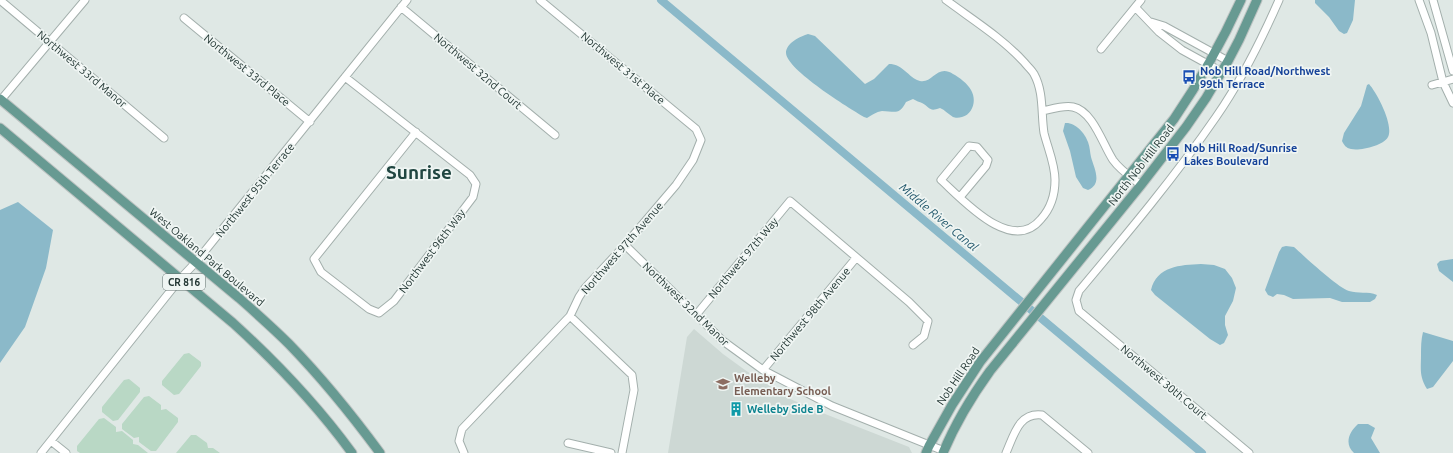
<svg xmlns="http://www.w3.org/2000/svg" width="1453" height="453" viewBox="0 0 1453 453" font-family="Ubuntu,sans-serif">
	<rect width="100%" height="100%" fill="#dfe8e5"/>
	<path fill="#cdd8d4" d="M694,329L723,354L745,370L788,398L820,412L909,447L912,453H668L687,337Z"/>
	<path fill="#b9d8c5" d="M189,353L201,362V366L179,394L174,395L162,385V381L184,354Z
		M129,379L140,388V392L118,420L113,421L102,412V407L124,380Z
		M149,396L161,405V410L166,409L178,418V422L156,451H151L139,442V437L134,438L122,429V424L144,397Z
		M104,418L116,427V432L122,431L133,440V444L138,445L148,453H80L77,451V446L99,419Z
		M191,435H196L207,443L208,448H213L220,453H176Z"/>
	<path fill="#8bb9c9" d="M1315,0H1355L1353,20L1347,33L1344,34L1339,31L1329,17L1315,3Z
		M808,34L815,36L865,84L874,79L889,64C902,64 907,75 917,80C932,87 936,63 953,74C959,77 968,84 971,90C977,100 973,114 962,117C959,118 955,118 953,117C948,114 945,110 940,108C929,112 931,108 922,103C920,102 916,101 913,99L906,102C899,116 894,111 882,111C876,112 872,115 867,118L864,117C849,108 787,70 786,53C786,43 801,36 808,34Z
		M1369,84C1377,93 1394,125 1388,137C1383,146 1360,151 1351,149C1346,148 1344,145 1342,141L1344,133L1361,106L1367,85Z
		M1065,123C1075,122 1085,133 1088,142C1090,147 1090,153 1091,157C1094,168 1103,184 1088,190L1083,188L1076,177L1070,151L1063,131Z
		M18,202L53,230L46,268L25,327L0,363V210Z
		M1286,246L1294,247C1305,257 1337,287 1349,291C1358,294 1368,291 1377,295L1375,299L1370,302H1342L1330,298L1293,299L1284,295L1277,294L1273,297L1268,295L1265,290L1279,252L1282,247Z
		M1453,259V282L1439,271L1437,264L1440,261Z
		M1201,264L1214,265L1225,269L1232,278L1236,288L1233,301L1225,316V325L1228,335L1224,343L1220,345L1210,339L1155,295L1151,290C1157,266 1180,265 1201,264Z
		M1423,332L1453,341V361L1433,387L1427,389C1419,376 1421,369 1421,355C1421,347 1421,340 1423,332Z
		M1358,424H1368L1375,428L1371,438L1380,453H1354C1344,444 1349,432 1358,424Z"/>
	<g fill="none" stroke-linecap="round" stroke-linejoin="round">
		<path stroke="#8bb9c9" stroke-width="8" d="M661,0L1202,453"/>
		<defs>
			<path id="minor" d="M0,0L164,138
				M946,0C973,20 1002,38 1024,62C1027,66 1032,70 1034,74C1044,92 1041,114 1044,133C1048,149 1055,164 1055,180C1055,196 1051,208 1041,219C1012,255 963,200 941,180L969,146L977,147L988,160L986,166L960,197
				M1419,0L1431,33L1443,82L1453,103
				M1433,0L1453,71
				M401,7L555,135
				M1136,8L1159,32L1182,50L1222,72
				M184,18L310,122
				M1151,22L1164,26L1228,61
				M1101,49L1141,0
				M345,77L470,175L476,184L473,197L394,301L379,313L369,309L321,272L314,259L416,132
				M1432,85L1453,79
				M0,101L85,0
				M1043,111C1052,109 1064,105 1073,107C1093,111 1103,145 1113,160C1120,170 1132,178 1141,185
				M625,245L723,341L763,370L832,406L944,451
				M696,315L790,201L909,302L928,321L924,336L913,345
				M570,316L632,375L634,390L622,453
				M763,370L856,258
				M51,441L66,453
				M568,443L611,453
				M41,453L180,279L196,262L407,0
				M464,453L459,441L462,429L570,316L579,297L585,288L625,245L676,185L693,160L701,140L696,129L540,0
				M1006,453C1014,435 1019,412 1042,415L1088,453
				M1249,453L1079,311L1076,300L1079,291C1126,235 1174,178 1216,117C1241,81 1261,41 1279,0"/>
			<path id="major" d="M0,99L239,298C256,313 273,328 289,344C322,378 352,415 380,453
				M0,128L233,323C277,363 317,405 352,453
				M926,453L929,446L952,405L980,362L1174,119C1200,81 1222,42 1241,0
				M943,453C955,424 972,396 990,371L1141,185L1186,127L1206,98L1228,61L1239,40L1257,0"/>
		</defs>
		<use href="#minor" stroke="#a3afac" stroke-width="9"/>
		<use href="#major" stroke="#bdc3c2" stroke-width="11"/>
		<use href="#minor" stroke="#fff" stroke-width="7"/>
		<use href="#major" stroke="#679a92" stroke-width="9"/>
	</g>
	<defs>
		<symbol id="bus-bare" viewBox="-9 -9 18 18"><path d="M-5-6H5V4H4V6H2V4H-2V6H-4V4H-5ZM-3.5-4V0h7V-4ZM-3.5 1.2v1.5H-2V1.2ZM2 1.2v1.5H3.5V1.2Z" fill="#1a4fb4" stroke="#eff5f3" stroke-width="2.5" paint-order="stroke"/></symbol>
		<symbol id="school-bare" viewBox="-9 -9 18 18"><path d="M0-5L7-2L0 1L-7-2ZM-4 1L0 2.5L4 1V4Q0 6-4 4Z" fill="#8d6e63" stroke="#eff5f3" stroke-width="2.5" paint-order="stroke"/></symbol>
		<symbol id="building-bare" viewBox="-9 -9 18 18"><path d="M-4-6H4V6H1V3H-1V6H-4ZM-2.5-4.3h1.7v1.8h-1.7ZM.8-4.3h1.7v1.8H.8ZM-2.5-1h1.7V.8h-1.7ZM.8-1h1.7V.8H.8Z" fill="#0f9aa8" stroke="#eff5f3" stroke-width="2.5" paint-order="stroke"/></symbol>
	</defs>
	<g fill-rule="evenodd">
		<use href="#bus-bare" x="1179" y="67" width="20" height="20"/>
		<use href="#bus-bare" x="1163" y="144" width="20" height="20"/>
		<use href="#school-bare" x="713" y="374" width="20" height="20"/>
		<use href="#building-bare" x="726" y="399" width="20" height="20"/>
	</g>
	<g text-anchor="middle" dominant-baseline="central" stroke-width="3.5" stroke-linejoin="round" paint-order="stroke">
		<rect fill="#eff5f3" stroke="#606f6d" stroke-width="1" x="163" y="274" width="42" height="16" rx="3"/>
		<g font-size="10" font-weight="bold" fill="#223633">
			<text x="184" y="282">CR 816</text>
		</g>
		<g font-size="11" fill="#223633" stroke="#eff5f3">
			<text transform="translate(623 68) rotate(40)">Northwest 31st Place</text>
			<text transform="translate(82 69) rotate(40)">Northwest 33rd Manor</text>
			<text transform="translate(247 70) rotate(39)">Northwest 33rd Place</text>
			<text transform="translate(478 71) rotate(40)">Northwest 32nd Court</text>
			<text transform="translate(1141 165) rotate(-52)">North Nob Hill Road</text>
			<text transform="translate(255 190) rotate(-51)">Northwest 95th Terrace</text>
			<text transform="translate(622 248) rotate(-49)">Northwest 97th Avenue</text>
			<text transform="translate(432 251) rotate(-53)">Northwest 96th Way</text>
			<text transform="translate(207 257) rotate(40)">West Oakland Park Boulevard</text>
			<text transform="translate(743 258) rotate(-50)">Northwest 97th Way</text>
			<text transform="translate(686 304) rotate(44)">Northwest 32nd Manor</text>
			<text transform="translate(810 314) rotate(-50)">Northwest 98th Avenue</text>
			<text transform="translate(958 376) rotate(-56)">Nob Hill Road</text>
			<text transform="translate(1164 382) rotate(40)">Northwest 30th Court</text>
		</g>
		<g font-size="11" font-weight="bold" fill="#164399" stroke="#eff5f3" text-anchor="start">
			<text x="1200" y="71">Nob Hill Road/Northwest<tspan x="1200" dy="13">99th Terrace</tspan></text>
			<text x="1184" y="148">Nob Hill Road/Sunrise<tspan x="1184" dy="13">Lakes Boulevard</tspan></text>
		</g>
		<g font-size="11" font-weight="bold" fill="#785e54" stroke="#eff5f3" text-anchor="start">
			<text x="734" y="378">Welleby<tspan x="734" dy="13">Elementary School</tspan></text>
		</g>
		<g font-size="11" font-weight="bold" fill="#0d838f" stroke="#eff5f3" text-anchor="start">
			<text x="747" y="409">Welleby Side B</text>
		</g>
		<g font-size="12" font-style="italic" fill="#22586c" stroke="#eff5f3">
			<text transform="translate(939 217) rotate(40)">Middle River Canal</text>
		</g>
		<g font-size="19" font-weight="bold" fill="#204641" stroke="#eff5f3">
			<text x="419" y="172">Sunrise</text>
		</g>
	</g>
</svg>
